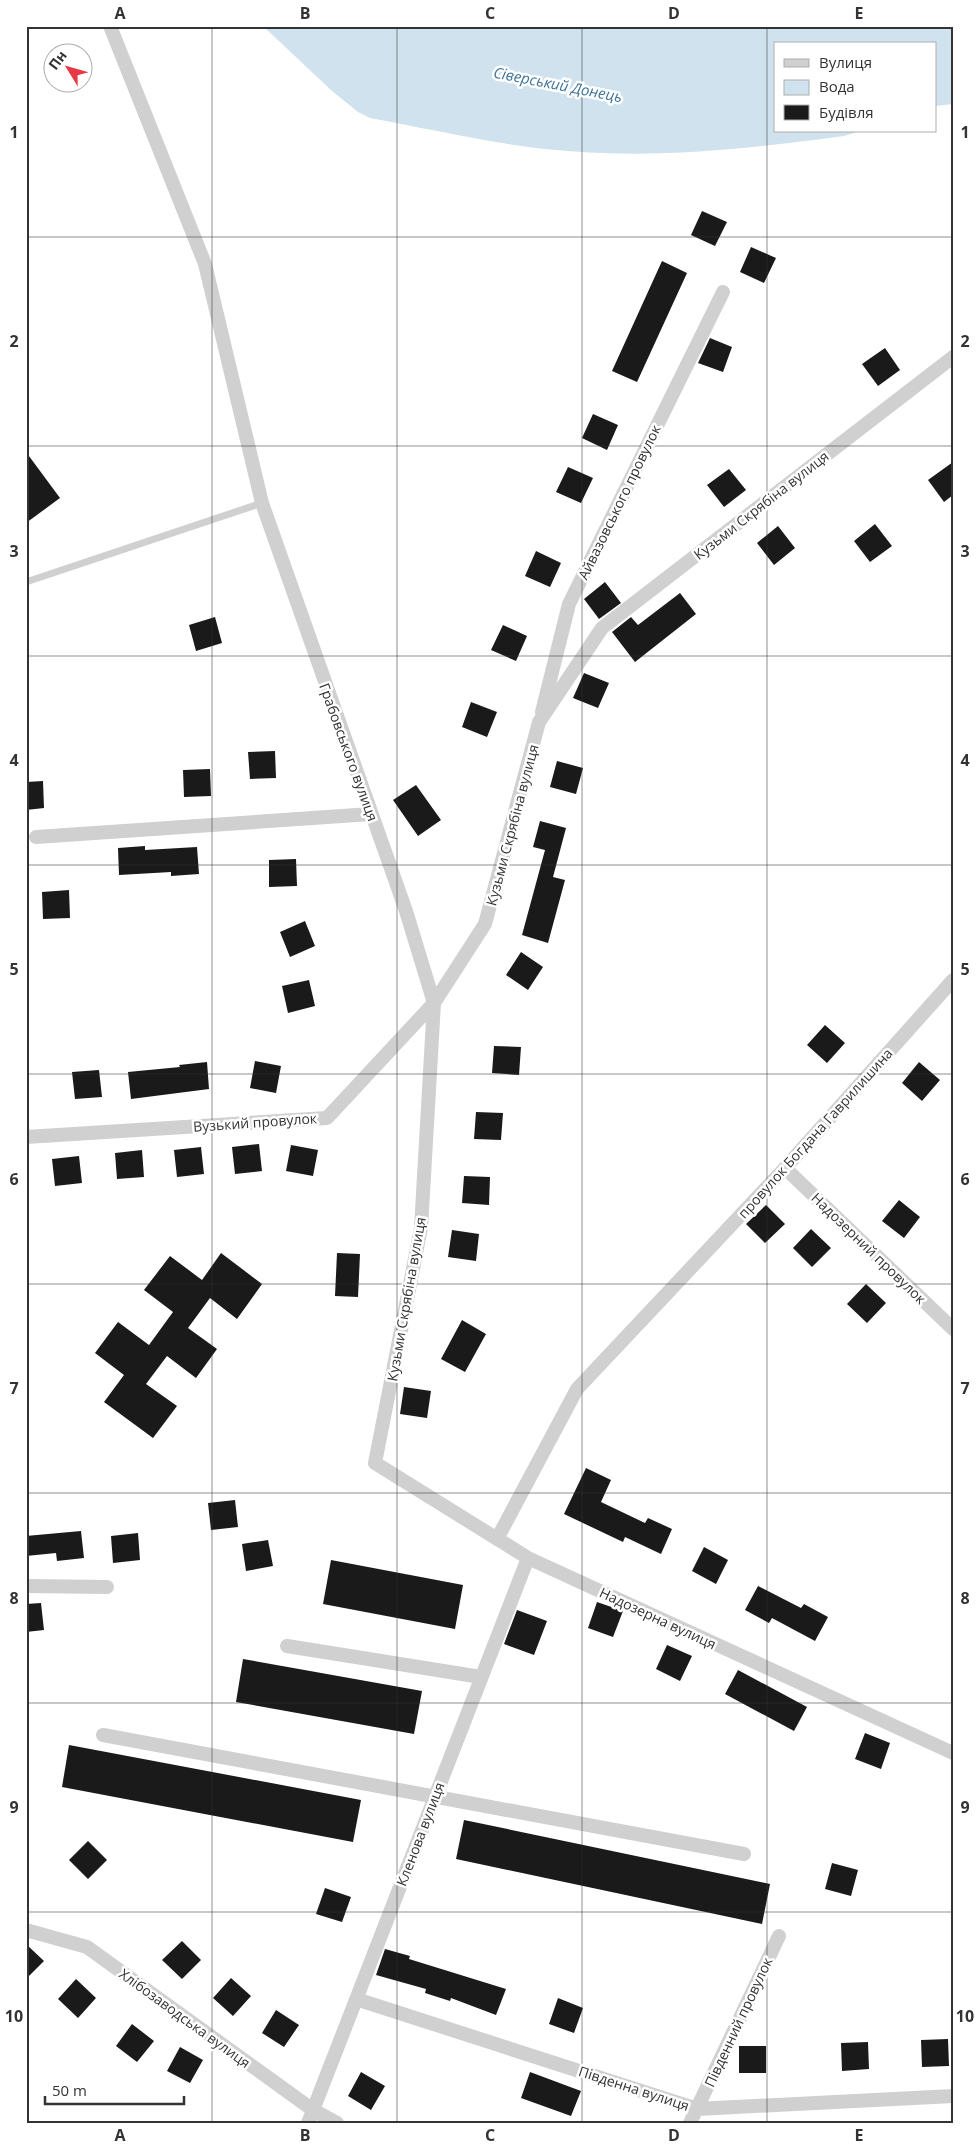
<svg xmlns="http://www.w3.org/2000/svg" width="979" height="2149" viewBox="0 0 979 2149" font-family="'Open Sans',sans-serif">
	<rect width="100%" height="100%" fill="#fff"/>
	<path fill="#cfe2ee" d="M263,26H953V104L935,106V44H775V131H860L844,136C753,148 660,159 568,151C501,146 436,130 370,118L358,112L332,91Z"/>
	<path fill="#1a1a1a" d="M702,211L727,222L715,246L691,235Z
		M751,247L776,258L764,283L740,272Z
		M662,261L687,273L637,382L612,371Z
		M710,338L732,347L723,372L698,363Z
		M885,348L900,370L878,386L862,364Z
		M593,414L618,425L607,450L582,438Z
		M26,452L60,498L26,523Z
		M953,462V495L944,502L928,480Z
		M568,467L593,478L581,503L556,492Z
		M729,469L746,490L724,507L707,485Z
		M875,524L892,546L870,562L854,541Z
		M778,526L795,548L774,565L757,543Z
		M536,551L561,563L550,587L525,576Z
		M605,582L621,603L599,619L584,599Z
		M680,593L696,614L635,662L612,632L631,617L638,625Z
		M215,617L222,643L196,651L189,625Z
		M503,625L527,636L516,661L491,650Z
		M584,673L609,683L598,708L573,698Z
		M471,702L497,712L487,737L462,727Z
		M275,751L276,778L250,779L248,752Z
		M557,761L583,768L576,794L550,787Z
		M210,769L211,796L184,797L183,770Z
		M43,781L44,808L26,810V782Z
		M416,785L441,820L418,836L393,800Z
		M540,821L566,828L553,877L565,880L548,943L522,935L545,850L533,847Z
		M145,846V850L197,847L199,874L171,876V872L119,875L118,848Z
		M296,859L297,886L269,887V860Z
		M69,890L70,918L43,919L42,892Z
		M305,921L315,946L290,957L280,932Z
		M521,952L543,967L528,990L506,975Z
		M309,980L315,1006L288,1013L282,986Z
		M825,1025L845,1043L827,1063L807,1045Z
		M494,1046L521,1047L519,1075L492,1073Z
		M255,1061L281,1066L276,1093L250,1088Z
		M207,1062L209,1089L131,1099L128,1072L180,1067L179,1065Z
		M919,1062L940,1080L922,1101L902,1083Z
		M99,1070L102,1097L75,1099L72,1072Z
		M476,1112L503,1113L501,1140L474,1139Z
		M259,1144L262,1171L235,1174L232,1147Z
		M291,1145L318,1150L313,1176L286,1171Z
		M201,1147L204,1174L177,1177L174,1150Z
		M142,1150L144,1177L117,1179L115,1153Z
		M79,1156L82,1183L55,1186L52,1159Z
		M464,1176L490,1177L489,1205L462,1203Z
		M899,1200L920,1217L904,1238L882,1221Z
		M766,1205L785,1224L765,1243L746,1224Z
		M811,1229L831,1248L812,1267L793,1248Z
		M452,1230L479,1234L476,1261L448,1257Z
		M221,1253L262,1284L237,1319L210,1298L188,1328L217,1349L196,1378L167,1356L146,1384L177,1406L153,1438L104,1402L124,1375L95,1353L118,1322L149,1345L173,1312L144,1290L170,1256L202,1280Z
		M337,1253L360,1254L358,1297L335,1296Z
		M866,1284L886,1303L867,1323L847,1304Z
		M462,1320L486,1334L465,1372L441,1359Z
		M404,1387L431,1391L427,1418L400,1414Z
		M586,1468L611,1480L601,1502L645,1523L648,1518L672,1529L661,1554L625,1537L623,1542L564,1514Z
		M235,1500L238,1527L211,1530L208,1503Z
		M81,1531L84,1558L57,1561L56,1553L26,1556V1536Z
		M138,1533L140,1560L113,1563L111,1536Z
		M268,1540L273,1566L246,1571L242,1544Z
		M704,1547L728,1560L716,1584L692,1571Z
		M331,1560L463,1585L455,1629L323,1604Z
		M758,1586L801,1608L804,1604L828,1617L815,1641L772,1618L769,1623L745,1610Z
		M597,1602L623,1611L613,1637L588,1628Z
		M41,1603L44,1630L26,1632V1604Z
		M517,1610L547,1621L534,1655L504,1644Z
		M667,1645L692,1656L680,1681L656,1669Z
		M243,1659L422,1691L414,1734L236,1702Z
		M738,1670L807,1707L794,1731L725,1694Z
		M865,1733L890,1743L881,1769L855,1759Z
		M69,1745L361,1800L353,1842L62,1787Z
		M464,1820L770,1884L762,1924L456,1859Z
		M88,1841L107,1860L88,1879L69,1860Z
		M832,1863L858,1870L851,1896L825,1889Z
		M325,1888L351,1897L342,1922L316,1914Z
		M182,1941L201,1960L182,1979L162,1960Z
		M26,1944L44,1961L26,1979Z
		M385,1949L410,1956L409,1959L506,1989L496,2015L451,1998L450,2001L425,1993L426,1989L376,1975Z
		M231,1978L251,1996L233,2016L213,1998Z
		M76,1979L96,1998L78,2018L58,1999Z
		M558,1998L583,2008L574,2033L549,2024Z
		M276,2010L299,2025L284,2047L262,2033Z
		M132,2024L154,2041L137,2062L116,2046Z
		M948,2039L949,2066L922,2067L921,2040Z
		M868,2042L869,2069L842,2071L841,2043Z
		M739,2046H766V2073H739Z
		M180,2047L203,2060L190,2083L167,2071Z
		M361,2072L385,2086L371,2110L348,2096Z
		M530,2072L581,2091L571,2116L521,2098Z"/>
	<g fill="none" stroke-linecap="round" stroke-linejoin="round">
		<path stroke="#d0d0d0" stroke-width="7" d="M26,582L262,503"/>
		<path stroke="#d0d0d0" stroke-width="14" d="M953,357L602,628L539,722L485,924L434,1003L421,1228L375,1463L528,1558L953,1753
			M542,712L569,604L723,292
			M36,837L371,814
			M26,1137L327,1118L434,1003L406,911L262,503L205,264L110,26
			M785,1168L953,1329
			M497,1539L577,1389L785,1168L953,980
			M26,1586L107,1587
			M287,1646L481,1677
			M103,1735L744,1854
			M26,1930L87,1947L313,2110L337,2123
			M356,1999L697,2109L953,2096
			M308,2123L528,1558
			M690,2123L779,1936"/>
	</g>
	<path fill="none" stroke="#333" stroke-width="1" stroke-opacity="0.55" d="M212,26V2123M397,26V2123M582,26V2123M767,26V2123M26,237H953M26,446H953M26,656H953M26,865H953M26,1074H953M26,1284H953M26,1493H953M26,1703H953M26,1912H953"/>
	<g text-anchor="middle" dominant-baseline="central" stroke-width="5" stroke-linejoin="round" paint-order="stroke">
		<g font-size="14" fill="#333" stroke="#fff">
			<text transform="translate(619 502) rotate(-64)">Айвазовського провулок</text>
			<text transform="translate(761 505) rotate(-38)">Кузьми Скрябіна вулиця</text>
			<text transform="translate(349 752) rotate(70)">Грабовського вулиця</text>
			<text transform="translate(512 825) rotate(-75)">Кузьми Скрябіна вулиця</text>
			<text transform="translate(255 1122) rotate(-4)">Вузький провулок</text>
			<text transform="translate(815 1133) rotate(-48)">провулок Богдана Гаврилишина</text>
			<text transform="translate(869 1248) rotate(44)">Надозерний провулок</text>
			<text transform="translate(406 1299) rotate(-80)">Кузьми Скрябіна вулиця</text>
			<text transform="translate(658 1618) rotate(25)">Надозерна вулиця</text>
			<text transform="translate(420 1834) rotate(-69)">Кленова вулиця</text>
			<text transform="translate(185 2018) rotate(36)">Хлібозаводська вулиця</text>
			<text transform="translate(738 2022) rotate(-65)">Південний провулок</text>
			<text transform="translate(634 2088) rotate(18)">Південна вулиця</text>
		</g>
		<g font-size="15" font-style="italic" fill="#3f7597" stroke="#fff">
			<text transform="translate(558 84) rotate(11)">Сіверський Донець</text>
		</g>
	</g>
	<rect width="979" height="2149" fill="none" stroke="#ffffff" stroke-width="55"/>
	<rect x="774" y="42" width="162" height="90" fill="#ffffff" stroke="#adadad"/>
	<rect x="784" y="59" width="25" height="8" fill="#d0d0d0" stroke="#adadad"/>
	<text x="819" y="68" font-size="15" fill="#333333">Вулиця</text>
	<rect x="784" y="80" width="25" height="15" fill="#cfe2ee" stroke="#adadad"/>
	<text x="819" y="92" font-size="15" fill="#333333">Вода</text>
	<rect x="784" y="105" width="25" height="15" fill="#1a1a1a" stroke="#adadad"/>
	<text x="819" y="118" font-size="15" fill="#333333">Будівля</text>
	<g transform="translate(68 68) rotate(307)"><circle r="24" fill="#ffffff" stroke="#adadad"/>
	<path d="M0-4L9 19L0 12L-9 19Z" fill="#e63946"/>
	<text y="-8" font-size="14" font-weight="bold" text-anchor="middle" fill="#333333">Пн</text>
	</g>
	<path d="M45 2096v8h139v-8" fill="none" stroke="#333333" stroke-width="2.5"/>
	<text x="52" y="2096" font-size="15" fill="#333333" stroke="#ffffff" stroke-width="4" paint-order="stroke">50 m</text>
	<rect x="28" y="28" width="924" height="2094" fill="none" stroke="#333" stroke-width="2"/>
	<g font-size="16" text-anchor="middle" font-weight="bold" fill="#333">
		<text x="120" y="19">A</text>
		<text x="305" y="19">B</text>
		<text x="490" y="19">C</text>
		<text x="674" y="19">D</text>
		<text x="859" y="19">E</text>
		<text x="14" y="138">1</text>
		<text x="965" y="138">1</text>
		<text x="14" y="347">2</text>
		<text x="965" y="347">2</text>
		<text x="14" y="557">3</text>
		<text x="965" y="557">3</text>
		<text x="14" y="766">4</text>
		<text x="965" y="766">4</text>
		<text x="14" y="975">5</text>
		<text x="965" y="975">5</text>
		<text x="14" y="1185">6</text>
		<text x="965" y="1185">6</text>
		<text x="14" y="1394">7</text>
		<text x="965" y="1394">7</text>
		<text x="14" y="1604">8</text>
		<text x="965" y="1604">8</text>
		<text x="14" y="1813">9</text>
		<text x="965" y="1813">9</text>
		<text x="14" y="2022">10</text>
		<text x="965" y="2022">10</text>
		<text x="120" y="2141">A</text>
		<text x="305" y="2141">B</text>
		<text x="490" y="2141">C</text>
		<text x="674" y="2141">D</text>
		<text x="859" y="2141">E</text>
	</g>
</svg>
